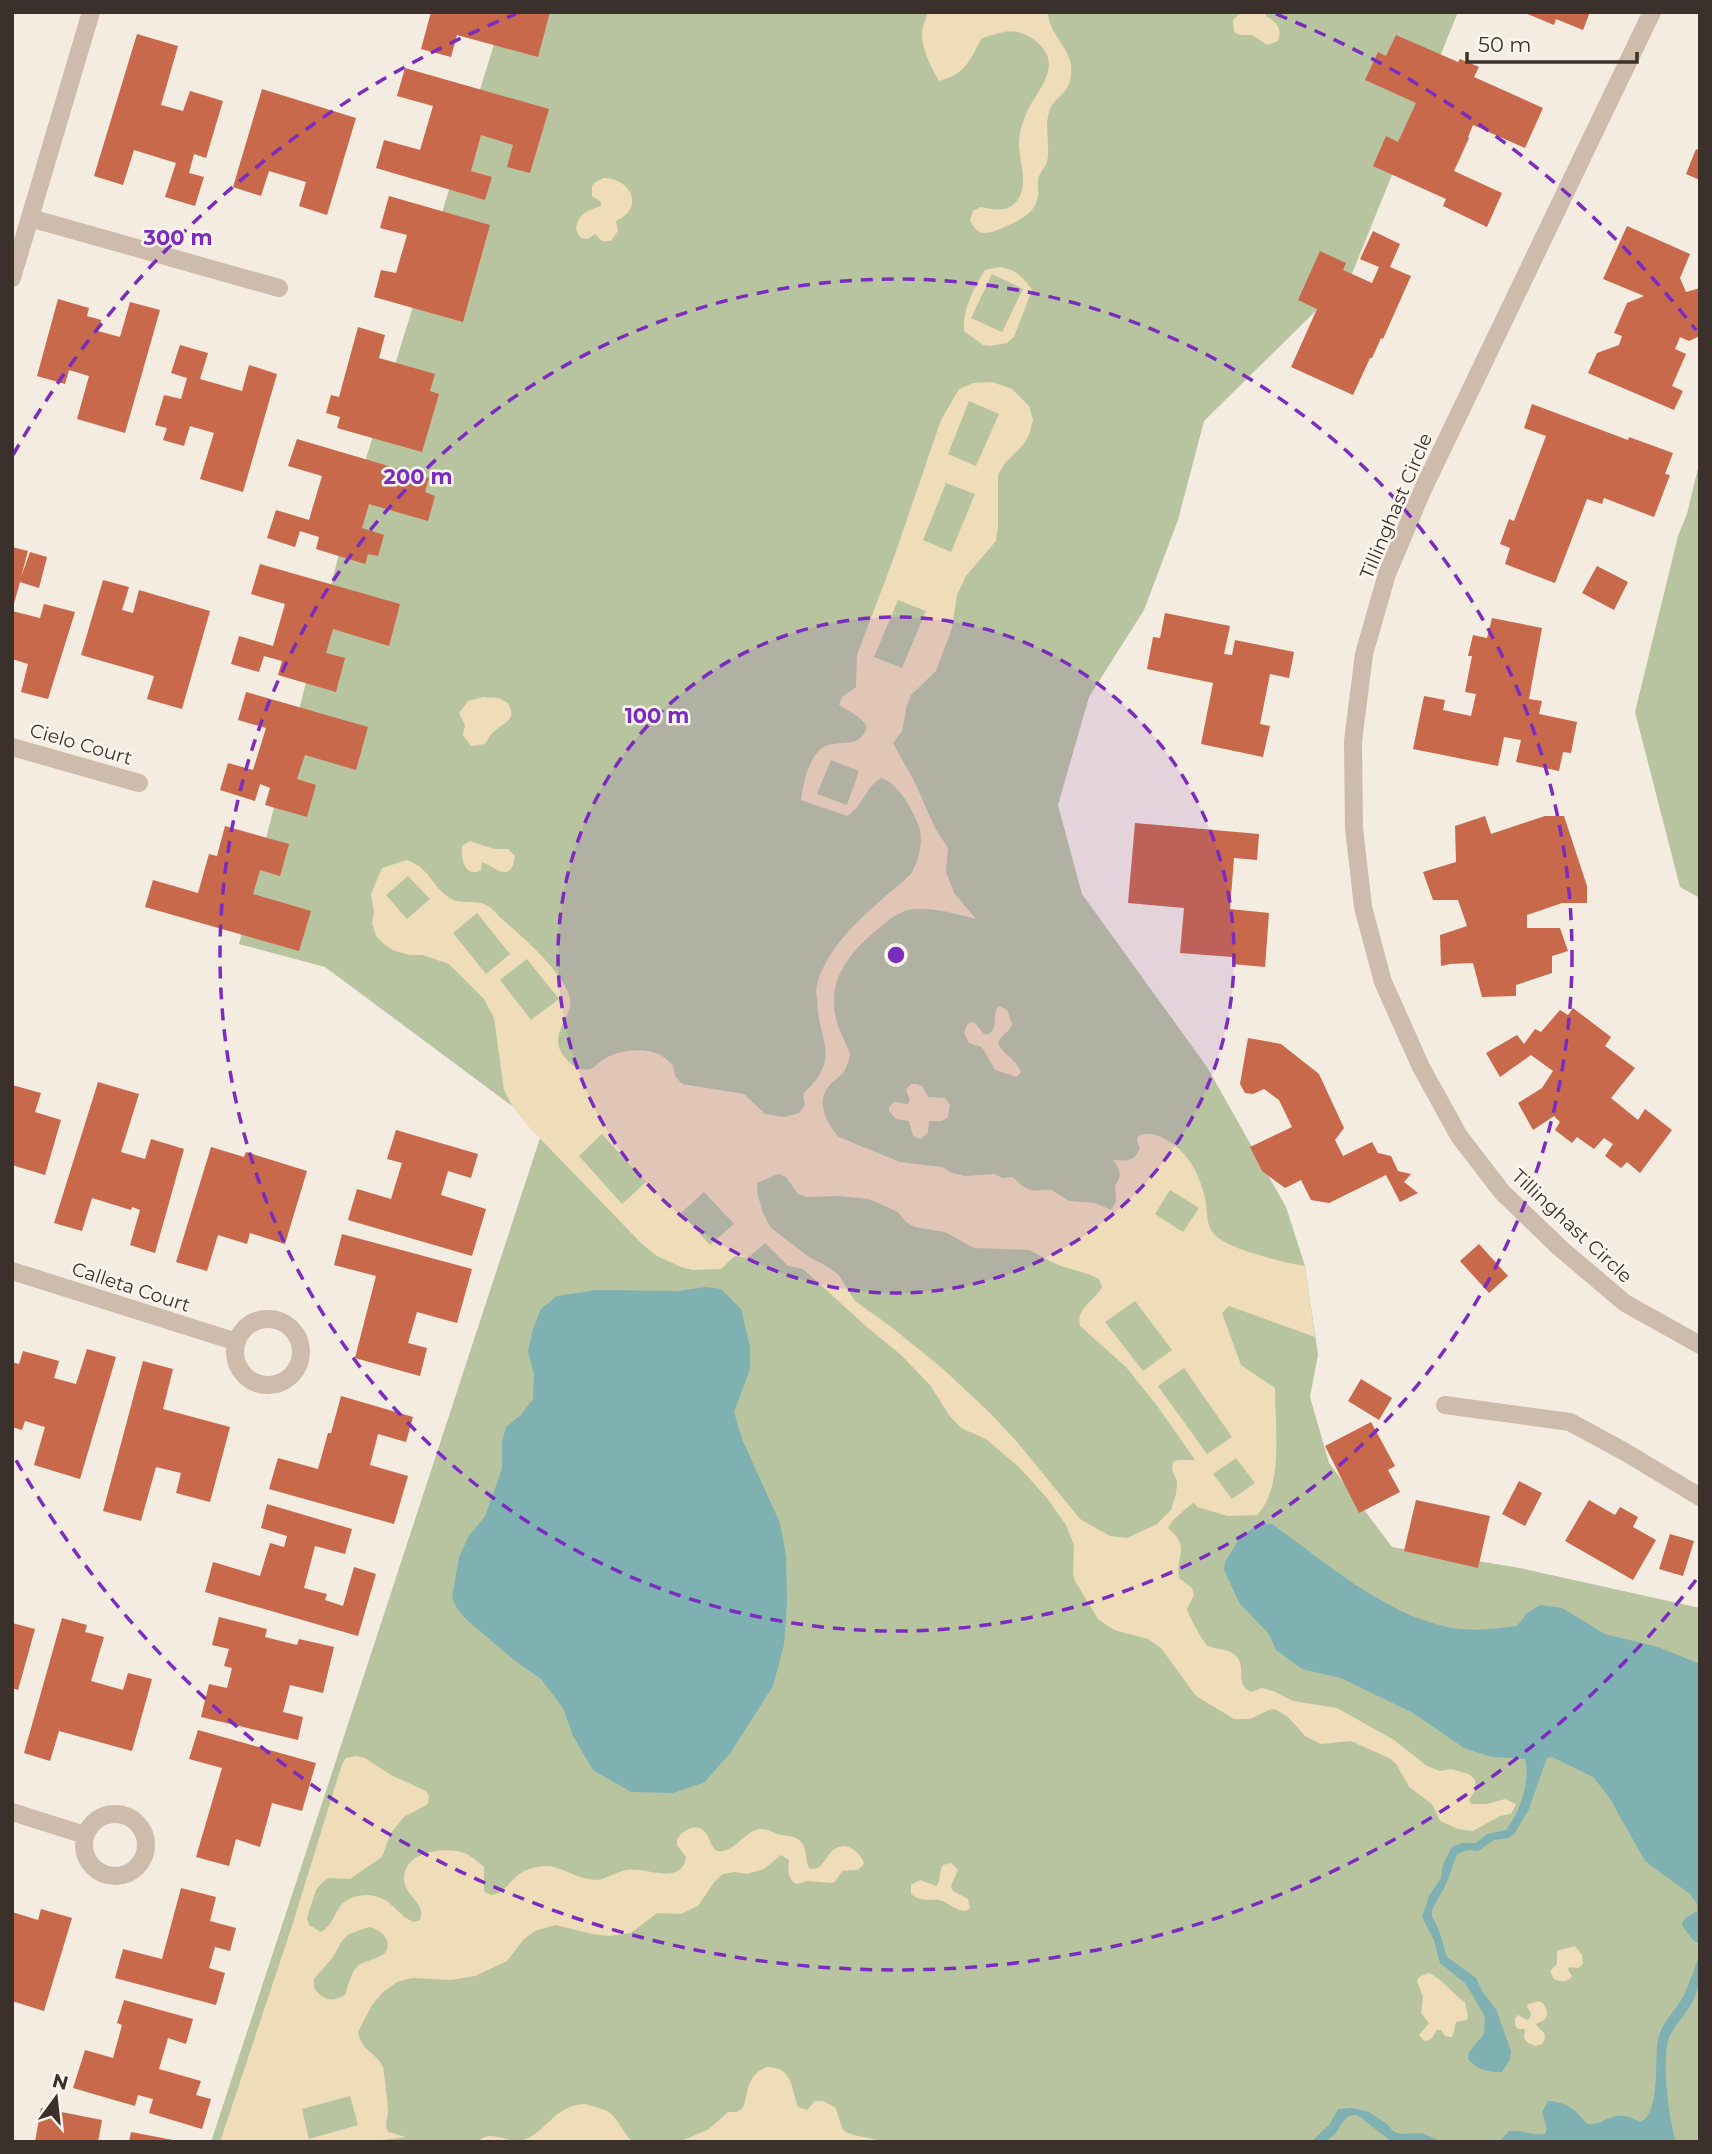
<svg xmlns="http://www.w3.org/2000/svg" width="1712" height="2154" viewBox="0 0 1712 2154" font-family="Montserrat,sans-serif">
	<rect width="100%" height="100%" fill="#f4ebe1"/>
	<path fill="#b8c4a0" d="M504,12H1458L1351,276L1204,421L1178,520L1144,610L1089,697L1058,805L1082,894L1207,1067L1286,1207L1305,1266L1318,1355L1310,1397L1329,1463L1392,1547L1520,1568L1700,1608V2142H211L543,1129L325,967L239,944L351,507Z
		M1700,460V898L1680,887L1635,712L1678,536L1687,514Z"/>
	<path fill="#efdcb8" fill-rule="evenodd" d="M928,12H1048C1048,33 1069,46 1071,66C1073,96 1055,93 1049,112C1045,125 1049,142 1048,155C1048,164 1044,167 1040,174C1036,181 1039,188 1038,195C1036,215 1016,222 1000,229C985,235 977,236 970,220L973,211L980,207C993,209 1005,213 1015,203C1031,187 1018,160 1019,140C1020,129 1025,114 1031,104C1045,81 1062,60 1033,39C1014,26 1003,32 982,38C969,61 966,74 939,81C931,67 922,50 922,34C922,27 926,19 928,12Z
		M1242,12H1266V16C1276,22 1283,29 1278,41L1267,45L1252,35H1240L1234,32L1233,20Z
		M604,178C633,179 644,209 616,221L618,231L611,241H602L595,234L588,239L581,238L576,230C578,213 587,211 601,206V202L592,196V186L595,182Z
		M1000,267C1017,270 1022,276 1032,290L1014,337L1007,343L990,346L983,345L964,331C962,310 974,288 985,270ZM992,274L1023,289L1002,332L971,318Z
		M992,382L1012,389L1029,406L1033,420L1029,435L1023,445L1005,463L998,475V526L996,541L966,576L957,595L952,628L936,671L911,695L907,705L902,731L893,743L915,783L935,828L948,848L946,872L954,893L976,919C958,914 937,908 917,909C902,909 891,918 879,928C853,950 828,976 835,1014C837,1027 845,1041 850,1054C849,1059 847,1066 845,1070C841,1077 833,1080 829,1086C815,1102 827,1125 839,1137L900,1162L942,1167L950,1172L965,1176L994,1174L1003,1178L1013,1177C1029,1194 1031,1190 1052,1190L1069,1201L1095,1203L1111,1210L1116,1202L1115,1185C1123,1177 1120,1168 1113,1160C1126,1161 1136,1162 1140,1147L1137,1142L1138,1136C1151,1131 1162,1136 1173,1144C1191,1157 1200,1177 1205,1198C1208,1210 1205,1224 1214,1234C1228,1250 1284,1262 1305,1266L1315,1337L1229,1306L1222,1313L1241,1365L1275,1388C1275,1425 1284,1488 1257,1515L1228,1516L1197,1507L1194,1502L1173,1520L1168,1528C1192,1549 1175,1553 1179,1578L1192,1588L1194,1595L1187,1609C1188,1615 1204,1644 1208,1646C1217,1650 1227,1648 1235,1655C1248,1666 1233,1683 1251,1692L1262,1688L1273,1691L1293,1701L1337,1708L1394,1740L1427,1766L1440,1771L1451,1769L1469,1774L1475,1780L1476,1789L1469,1800L1471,1804H1487L1505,1799L1516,1804L1511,1814L1500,1816L1473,1831L1458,1829L1440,1821L1432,1804L1409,1787L1397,1765L1391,1759L1351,1741L1321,1744L1305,1736L1288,1717L1275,1709L1269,1710L1250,1719H1234L1196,1696L1161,1648L1148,1639L1114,1630L1098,1619L1075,1581L1073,1573L1074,1545L1066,1525L1047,1498L1019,1467L986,1439L961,1428L949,1415L930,1385L900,1354L868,1328L803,1269L788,1266L765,1243L748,1258L735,1256L721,1269L693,1270L681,1267L657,1256L642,1244L527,1125L512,1106L504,1090L494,1018L484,999L449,964L423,955H410L395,951L385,945L376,936L372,923L374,912L371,894L382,868L407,860C431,869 431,886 450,898C460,905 475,899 486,905C492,907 497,915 502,919C521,936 567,975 570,1000C573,1019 544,1036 567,1060C572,1066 583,1072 591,1069C595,1067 599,1062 604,1059C620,1050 643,1047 660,1055C665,1057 669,1062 673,1065L675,1076L682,1084L744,1094L765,1114L784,1117L799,1113L805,1105L803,1094C843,1056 818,1043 817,1000C816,994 816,989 817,984C831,937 876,906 911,874C918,861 923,845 920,830C915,813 898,782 881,778C863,790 864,805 847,816L801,800C803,785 807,765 817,753C831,734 859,754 867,727C861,716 850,712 839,705L842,697L856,687L857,655L893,560L941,420L959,389L973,383ZM969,401L999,414L976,466L948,454ZM946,483L975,494L951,552L923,540ZM898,600L926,611L902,668L874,657ZM831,760L859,771L847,805L817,794ZM408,876L430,899L407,919L386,895ZM477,913L510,954L486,974L453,933ZM527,959L559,999L531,1020L500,980ZM602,1134L646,1182L622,1204L579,1156ZM778,1174L786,1177L798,1194L807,1197L839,1196L869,1199L898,1212L906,1222L915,1227L945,1232L974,1248L1029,1250L1058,1265L1091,1275L1099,1279L1102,1287C1095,1301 1076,1307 1080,1326L1126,1367L1158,1407L1195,1460H1178L1173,1462L1172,1470L1177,1481L1176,1494L1171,1510L1157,1524L1127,1538L1110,1536L1080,1519L1018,1443L990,1413L942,1368L890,1326L855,1301L838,1274L823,1264L809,1257L771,1228L763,1213L758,1196L757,1183ZM1170,1190L1199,1208L1183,1232L1155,1214ZM704,1192L734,1224L710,1245L681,1213ZM1135,1301L1172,1350L1143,1371L1105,1322ZM1184,1368L1232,1437L1207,1454L1158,1386ZM1236,1458L1255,1483L1232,1499L1213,1474Z
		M483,697L499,698L508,703C517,720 506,721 496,730C491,733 488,739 485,744L471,746L463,735L465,725L459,713L468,701Z
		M470,841L494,849H508L515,856C511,885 496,867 482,862L481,870C466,879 460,859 462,846Z
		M999,1006L1007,1010L1012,1024C1010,1032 1001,1035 998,1043C1003,1055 1017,1060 1021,1072L1017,1077L995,1070L982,1047L969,1043L964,1033L967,1025L971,1022L975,1023L984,1034H989C999,1026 991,1014 999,1006Z
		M911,1084H916L922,1086L928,1097L945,1098L950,1105L948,1117L942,1121H929L928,1132L921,1139L913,1136L909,1121L896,1119L889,1111V1107L894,1102L908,1104L910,1100L906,1090Z
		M356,1756L365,1758L391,1775L426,1791L429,1796L428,1804L404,1817L391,1833L382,1857L350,1879L328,1878L321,1884L316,1890L307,1918L309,1925L321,1932C332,1926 334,1914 341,1905C351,1894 370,1892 383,1899C395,1905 400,1917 414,1922L420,1920C427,1902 403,1896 404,1877C406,1853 437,1848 457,1851C467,1852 476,1860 484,1867V1891C497,1903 508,1883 518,1875C527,1868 543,1864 554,1867C568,1871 580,1879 595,1880C605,1880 616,1872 626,1870C644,1866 682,1887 686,1857L677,1845V1840C681,1831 697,1822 705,1832C711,1838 709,1845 717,1851C736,1853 742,1832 760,1829C768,1828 774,1834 782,1835C790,1836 796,1836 802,1843C808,1851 804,1861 810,1869L818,1868C824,1863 827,1856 832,1851C845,1839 859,1851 864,1863C859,1873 851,1869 842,1871L835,1882L832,1883L807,1881L797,1884C787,1880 788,1869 789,1860L781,1855L764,1869L747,1874L735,1872L723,1874L715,1881L698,1906L681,1914L657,1913L631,1933L609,1936L593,1934L555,1925L535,1931L524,1939L507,1961L475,1976L451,1980L412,1978L397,1982L383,1992L372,2005L358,2032C361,2051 377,2053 383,2067C384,2071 388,2105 388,2111C388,2119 384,2124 388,2132L406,2137L367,2142H220L292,1926L342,1764L346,1758ZM369,1927C376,1929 384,1932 387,1941C392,1961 364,1957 356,1968C350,1975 348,1987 345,1995C331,2003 323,2000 314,1988V1979L333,1957L342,1941L349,1934ZM350,2096L358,2125L309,2139L302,2109Z
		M951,1863L958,1870L951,1886L953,1891L968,1899L970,1908L966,1911C956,1910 953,1907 945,1902C934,1896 925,1905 911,1894V1885L920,1880L936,1886C942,1880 938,1872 943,1865Z
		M1575,1946L1582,1955L1583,1964L1578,1968L1569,1967L1568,1970L1572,1976C1568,1983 1561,1982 1554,1979L1550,1971L1557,1964V1951Z
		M1429,1973C1444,1980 1451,1993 1465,2002L1468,2018L1466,2020L1456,2022L1453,2035L1451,2037L1445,2036L1441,2030H1437L1432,2038L1427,2041L1423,2040L1419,2035L1429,2023L1421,2013L1423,1997L1417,1981L1419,1977Z
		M1539,2001C1546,2004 1550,2014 1544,2020L1536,2024C1540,2032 1550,2032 1542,2044L1536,2046L1528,2043L1524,2038L1525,2029H1518L1515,2025V2019L1518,2015L1527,2020L1530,2018L1531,2013L1527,2007L1528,2004Z
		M767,2067C793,2067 791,2088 798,2107L807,2110L815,2101H823L835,2107C839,2114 839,2123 843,2129C849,2138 870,2135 880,2142H679L709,2129L728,2112H737L743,2108C749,2091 746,2075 767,2067Z
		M585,2104C592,2106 601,2108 607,2111C619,2118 623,2134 633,2142H475C479,2140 485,2136 490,2136C504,2136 514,2145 528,2138C551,2126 555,2106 585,2104Z"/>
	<path fill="#7fb0b2" d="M706,1287L721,1289L741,1309L750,1347V1369L734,1412L742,1439L780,1523L786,1556L787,1602L784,1645L773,1686L731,1752L705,1782L673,1793L631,1792L593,1770L573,1736L563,1708L541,1679L515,1661L468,1621L458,1610L452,1598L459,1557L469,1536L485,1516L502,1469V1442L506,1427L521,1415L533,1399L534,1374L528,1351L533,1329L541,1309L557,1296L596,1290L678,1291Z
		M1258,1524H1272C1326,1562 1380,1612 1447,1627C1470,1632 1494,1629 1517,1626L1527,1613L1540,1605L1562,1608L1605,1634L1658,1647L1700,1664V1945L1692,1939L1682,1925L1684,1919L1697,1911V1904L1690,1894L1645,1861L1609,1797L1593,1777L1552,1757L1547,1758L1529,1809L1515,1833L1509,1838L1494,1840L1478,1851L1468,1850L1457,1854L1447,1882L1432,1910V1916L1439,1931L1447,1957L1476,1978L1482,1991L1496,2009L1511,2051L1510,2059L1502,2072C1488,2072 1477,2070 1468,2059L1469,2052L1484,2034L1485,2017L1466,1984L1440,1963L1434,1940L1422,1917L1429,1896L1441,1878L1443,1864L1452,1847L1461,1843H1476L1487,1834L1506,1830C1520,1812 1531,1781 1525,1759L1492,1757L1464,1748L1413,1713L1341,1678L1302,1669L1276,1650L1269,1634L1240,1604L1224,1570L1225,1562L1239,1539Z
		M1700,1952C1700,1971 1701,1990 1690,2006C1684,2016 1674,2026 1669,2038C1661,2059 1669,2120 1676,2142H1499L1509,2131C1521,2129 1533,2136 1545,2134L1547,2129L1542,2112L1548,2101C1567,2102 1576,2110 1587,2124C1599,2126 1605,2118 1617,2116C1625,2114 1633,2119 1641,2122C1661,2111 1654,2060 1658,2040C1661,2022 1678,2009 1685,1993C1691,1980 1695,1966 1700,1952Z
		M1352,2108L1369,2112L1386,2123L1394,2132L1401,2134L1422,2133L1442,2142L1390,2140C1381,2134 1372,2126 1363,2119C1346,2106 1341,2129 1333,2136C1326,2142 1320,2142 1311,2142L1330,2124L1338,2109Z"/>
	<path fill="#c8694b" d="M431,12H550L538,57L457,35L451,57L421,49Z
		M1523,12H1590L1583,30L1556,19L1554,25Z
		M137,34L178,46L161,105L183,111L190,91L223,101L206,158L194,154L189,173L204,177L195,206L165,197L176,163L134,150L123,185L94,176Z
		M1396,35L1458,62L1460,59L1479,67L1474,77L1543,108L1525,148L1473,125L1468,137L1469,138L1454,171L1502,193L1487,227L1443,206L1446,199L1373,166L1386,136L1398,142L1416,103L1365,80L1378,52L1386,56Z
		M405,68L549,109L530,173L507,167L513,145L481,135L471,171L492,177L485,200L376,168L384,140L420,150L433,106L397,96Z
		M262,89L356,118L327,215L299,206L306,182L269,171L261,196L233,187Z
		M1696,149L1700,151V180L1686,174Z
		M389,196L490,225L463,322L374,297L381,270L396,273L407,235L380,228Z
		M1627,226L1690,254L1680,278L1686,292L1700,288V336L1689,341L1680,337L1675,349L1686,354L1672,386L1683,391L1674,410L1588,373L1597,353L1619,345L1622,336L1614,333L1627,303L1644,296L1603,279Z
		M1373,231L1400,244L1390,267L1411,276L1383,339L1381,338L1372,358H1370L1353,395L1291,367L1317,309L1298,300L1320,251L1346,263L1343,270L1372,283L1379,267L1360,259Z
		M58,299L89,308L87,316L101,320L98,331L120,337L130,302L160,310L125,433L77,419L89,376L69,370L65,384L37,376Z
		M358,327L385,335L379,358L435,374L430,391L439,394L422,452L337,428L340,417L326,413L331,395L339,397Z
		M180,345L208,353L200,379L242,391L249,365L277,374L243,492L200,479L214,433L190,426L184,446L163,440L167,428L155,425L164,395L181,399L187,378L171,373Z
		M1532,404L1628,440L1629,437L1673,453L1665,474L1670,475L1654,517L1604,498L1602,504L1587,499L1555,583L1505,564L1510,548L1500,544L1509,519L1514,521L1546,436L1524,428Z
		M297,439L429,478L425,492L435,496L428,521L369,504L362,528L384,535L378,556L368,554L365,564L316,549L319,537L300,531L295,547L267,538L276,510L309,520L322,476L288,466Z
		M12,547L28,551L21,577L30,552L47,557L39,588L20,582L13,607Z
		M260,564L400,604L389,646L333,629L326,653L345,658L336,692L278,675L282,661L264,656L259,672L231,664L239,636L273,646L285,604L251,594Z
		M1597,566L1628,582L1614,610L1582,593Z
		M103,580L129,587L122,610L133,613L139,590L210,611L182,709L147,699L154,676L81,655Z
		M44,604L75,612L48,699L21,692L28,664L12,659V611L40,618Z
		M1165,613L1230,626L1224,654L1232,655L1235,640L1294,652L1289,678L1270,674L1260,724L1270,726L1263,757L1201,744L1213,683L1147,669L1153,637L1160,638Z
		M1492,618L1542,628L1529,699L1542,701L1539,714L1577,722L1571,753L1563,752L1559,771L1516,762L1521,740L1504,737L1498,766L1413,749L1424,696L1445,700L1443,710L1471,716L1476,694L1465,692L1472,656H1468L1473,635L1487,638Z
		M246,692L368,727L356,770L305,755L297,779L316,785L307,817L265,805L270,788L260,784L255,801L220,790L228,763L253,770L266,728L238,720Z
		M1485,816L1491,834L1545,816H1564L1587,886V903H1562L1527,915V928H1560L1568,951L1552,956V973L1516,985V996L1482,997L1473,963L1450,964L1441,966L1440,935L1467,926L1458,900H1433L1423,872L1456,862L1455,826Z
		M1135,823L1259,834L1257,860L1234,858L1230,909L1269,913L1265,967L1232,964V957L1180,953L1184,908L1128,903Z
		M225,826L289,844L280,876L260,870L253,894L311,911L299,951L145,907L153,880L198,893L209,854L217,856Z
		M1573,1008L1611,1037L1605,1046L1635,1068L1611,1098L1638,1120L1645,1109L1672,1130L1640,1173L1627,1162L1621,1168L1605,1156L1613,1144L1604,1138L1594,1149L1577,1137L1572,1143L1555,1130L1560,1122L1554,1116L1533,1130L1518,1103L1542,1088L1553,1071L1531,1055L1500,1077L1486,1053L1517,1035L1524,1044L1535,1029L1541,1032L1560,1010L1568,1015Z
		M1248,1038L1281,1044L1319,1074L1344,1128L1335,1140L1343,1156L1372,1142L1378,1153L1391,1156L1398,1171L1411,1174L1404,1182L1418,1193L1400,1202L1386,1175L1329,1203L1311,1200L1301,1180L1285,1188L1262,1171L1250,1147L1292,1127L1279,1100L1264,1089L1253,1094L1245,1093L1240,1084Z
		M98,1082L139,1094L121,1152L145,1159L151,1139L184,1149L155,1253L130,1245L140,1210L132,1207L131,1210L92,1198L82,1231L54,1223Z
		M12,1085L41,1093L35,1112L61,1120L45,1175L12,1165Z
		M396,1130L478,1154L471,1178L448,1171L441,1195L486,1209L472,1256L348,1220L357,1189L391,1199L402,1163L387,1159Z
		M211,1147L244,1157L246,1152L307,1171L285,1244L250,1233L247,1244L218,1235L207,1271L176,1262Z
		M342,1234L472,1269L457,1323L417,1312L408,1343L427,1348L420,1376L355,1358L376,1276L334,1265Z
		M1479,1244L1508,1276L1489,1293L1460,1261Z
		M87,1349L116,1357L80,1479L34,1465L45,1427L25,1421L22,1430L12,1427V1362L19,1364L23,1351L59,1361L54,1378L76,1384Z
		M143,1361L173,1369L163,1409L230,1427L210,1502L176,1493L181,1473L156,1467L141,1521L103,1511Z
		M1361,1379L1392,1398L1379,1420L1348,1401Z
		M341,1396L413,1417L406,1442L378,1434L370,1465L408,1476L394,1524L269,1489L278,1458L318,1469L328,1433H331Z
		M1371,1422L1395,1466L1388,1470L1400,1492L1359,1513L1325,1446Z
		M1519,1481L1542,1493L1525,1526L1502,1514Z
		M1416,1500L1490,1516L1478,1568L1404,1551Z
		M1589,1500L1615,1515L1620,1507L1638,1517L1633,1527L1656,1540L1633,1580L1565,1541Z
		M267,1504L352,1529L345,1554L315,1546L304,1588L327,1594L325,1600L343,1606L354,1567L376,1574L358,1636L205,1592L213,1562L260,1576L270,1543L284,1547L287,1536L261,1528Z
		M1670,1534L1694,1541L1683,1576L1659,1569Z
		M219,1617L267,1629L265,1637L297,1645L299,1639L334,1647L323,1693L290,1685L283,1712L303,1717L298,1740L201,1717L209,1684L227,1688L232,1668L224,1666L229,1649L212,1645Z
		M62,1618L87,1625L85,1632L104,1637L91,1681L123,1690L128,1673L152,1679L132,1751L59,1731L50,1761L24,1753Z
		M12,1623L35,1629L18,1690L12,1688Z
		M198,1730L316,1763L302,1811L272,1803L260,1847L236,1839L229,1866L196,1857L222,1768L189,1759Z
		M181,1888L216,1897L210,1921L236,1928L230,1951L215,1947L209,1968L225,1973L216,2005L115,1978L123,1949L162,1959Z
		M41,1909L72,1918L44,2011L12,2001V1912L38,1920Z
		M124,2000L193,2019L186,2044L168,2038L159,2069L201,2081L196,2095L211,2099L202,2129L149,2113L153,2099L138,2095L135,2106L73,2088L85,2050L113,2058L122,2025L117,2023Z
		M41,2108L102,2120L98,2142H35Z
		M131,2132L173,2140V2142H129Z"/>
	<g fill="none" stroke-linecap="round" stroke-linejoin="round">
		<path stroke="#cdbbac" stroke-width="18" d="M1652,12L1423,489L1387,574L1364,654L1353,741L1354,828L1363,907L1383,982L1421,1067L1459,1136L1502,1192L1560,1248L1625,1303L1700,1345
			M30,218L279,288
			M12,278L91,12
			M12,747L139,783
			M12,1271L237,1342
			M235 1352a33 33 0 1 1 66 0a33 33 0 1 1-66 0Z
			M1445,1405L1570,1422L1625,1452L1700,1497
			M12,1812L85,1835
			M84 1845a31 31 0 1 1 62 0a31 31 0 1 1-62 0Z"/>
	</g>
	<circle cx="896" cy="955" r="338" fill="#7b2cbf" fill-opacity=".12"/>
	<g fill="none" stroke="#7b2cbf" stroke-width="3.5" stroke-dasharray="12 9">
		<circle cx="896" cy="955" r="338"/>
		<circle cx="896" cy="955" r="676"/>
		<path d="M1696 1580A1015 1015 0 0 1 13 1455M13 455A1015 1015 0 0 1 516 14M1276 14A1015 1015 0 0 1 1696 330"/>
	</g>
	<g text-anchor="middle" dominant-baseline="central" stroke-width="5" stroke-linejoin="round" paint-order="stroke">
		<g font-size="19" fill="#3b302b" stroke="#fbf5ee">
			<text transform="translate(1396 506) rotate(-67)">Tillinghast Circle</text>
			<text transform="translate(81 744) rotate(16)">Cielo Court</text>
			<text transform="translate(1572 1226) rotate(43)">Tillinghast Circle</text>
			<text transform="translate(131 1287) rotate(18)">Calleta Court</text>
		</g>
	</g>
	<circle cx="896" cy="955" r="10" fill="#7b2cbf" stroke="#fbf5ee" stroke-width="3.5"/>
	<g font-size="21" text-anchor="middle" font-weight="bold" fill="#7b2cbf" stroke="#fbf5ee" stroke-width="5" stroke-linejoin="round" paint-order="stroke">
		<text x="178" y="245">300 m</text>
		<text x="418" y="484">200 m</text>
		<text x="657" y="723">100 m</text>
	</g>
	<rect width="1712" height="2154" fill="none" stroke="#3b302b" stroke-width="28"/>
	<g transform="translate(56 2098) rotate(15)" stroke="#fbf5ee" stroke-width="5" paint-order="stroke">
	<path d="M0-5L12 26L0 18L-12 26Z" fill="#3b302b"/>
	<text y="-10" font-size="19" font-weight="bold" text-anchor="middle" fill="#3b302b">N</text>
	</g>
	<path d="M1467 52v10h170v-10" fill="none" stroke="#3b302b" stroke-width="3.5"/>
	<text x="1478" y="52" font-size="21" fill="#3b302b" stroke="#fbf5ee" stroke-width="5" paint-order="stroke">50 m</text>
</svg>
